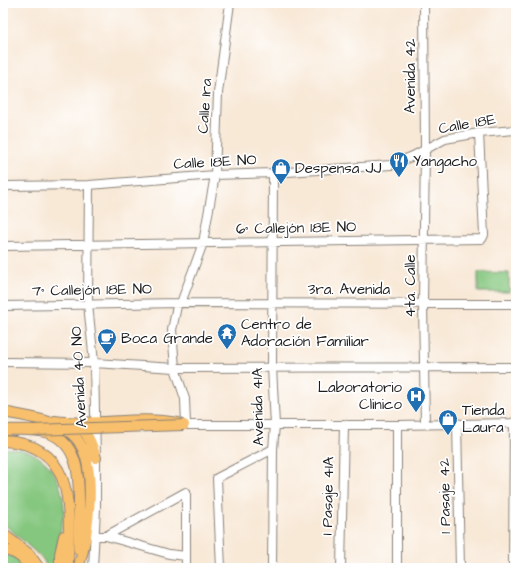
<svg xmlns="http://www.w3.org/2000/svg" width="519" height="571" viewBox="0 0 519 571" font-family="'Architects Daughter',sans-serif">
	<rect width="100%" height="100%" fill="#fff"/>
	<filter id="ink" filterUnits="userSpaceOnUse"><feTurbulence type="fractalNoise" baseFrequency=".025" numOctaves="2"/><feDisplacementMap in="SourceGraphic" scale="8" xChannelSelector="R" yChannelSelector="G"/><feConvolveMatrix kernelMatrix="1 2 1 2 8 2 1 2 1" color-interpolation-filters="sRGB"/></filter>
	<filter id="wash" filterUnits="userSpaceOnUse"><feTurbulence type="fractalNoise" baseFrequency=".012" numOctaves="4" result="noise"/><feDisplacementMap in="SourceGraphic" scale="16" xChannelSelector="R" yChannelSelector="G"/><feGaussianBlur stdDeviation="0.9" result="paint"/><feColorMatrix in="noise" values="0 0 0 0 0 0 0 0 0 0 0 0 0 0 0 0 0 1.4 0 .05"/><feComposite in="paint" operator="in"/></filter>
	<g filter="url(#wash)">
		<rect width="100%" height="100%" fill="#f8e8d6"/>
		<path fill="#86c780" stroke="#51724e" d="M478,272L509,273V292H478Z
			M3,448C9,449 16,449 21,450C49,455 62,481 64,507C64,519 60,532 58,543C56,551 56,560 56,568H47L43,559L3,523Z
			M3,554L15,557L25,568H3Z"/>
	</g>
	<g filter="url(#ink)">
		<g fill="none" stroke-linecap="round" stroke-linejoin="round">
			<defs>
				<path id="minor" d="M424,3L425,149L423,303L425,424
					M89,185L88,304L94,363L96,458V508L93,568
					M3,186L89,185L215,175L273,173L391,165L413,156L445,139L479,133L516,130
					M3,246L482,239L484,235L479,133
					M181,303L203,243L215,175L218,93L230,3
					M3,306L181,303L516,304
					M177,306L172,330L175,368L185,399L186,425H397L516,423
					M3,362L94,363L175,368L516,367
					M457,423L460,568
					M397,425V568
					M95,536H106L186,492V568
					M106,536L169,554L186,556
					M221,568L217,478L273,449
					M272,568L273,449L275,425L272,367L273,173
					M341,568L344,424
					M513,568L514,422"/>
				<path id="major" d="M3,412C24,416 56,420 72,434C101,459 88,534 79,566
					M55,421C95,427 138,415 178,423
					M75,426C88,430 92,445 96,458
					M3,430C17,430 35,428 49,433C80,445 79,479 79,507C79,521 79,536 79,550
					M3,441C79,444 69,513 68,568
					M3,534L29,554L39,568
					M3,550C15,551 24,558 29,568
					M60,568V554L64,536"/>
			</defs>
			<use href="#minor" stroke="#8a8279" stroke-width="10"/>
			<use href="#major" stroke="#8a8279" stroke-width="12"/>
			<use href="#minor" stroke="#fff" stroke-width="8"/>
			<use href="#major" stroke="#f8bf6c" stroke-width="10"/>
			<defs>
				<path id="major-bridge" d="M33,430L184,425"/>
			</defs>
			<use href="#major-bridge" stroke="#8a8279" stroke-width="12" stroke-linecap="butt"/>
			<use href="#major-bridge" stroke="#f8bf6c" stroke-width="10"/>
		</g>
	</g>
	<defs>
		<symbol id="restaurant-pin" viewBox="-11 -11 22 30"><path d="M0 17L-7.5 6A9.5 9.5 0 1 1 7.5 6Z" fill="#1f6fb2" stroke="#fff"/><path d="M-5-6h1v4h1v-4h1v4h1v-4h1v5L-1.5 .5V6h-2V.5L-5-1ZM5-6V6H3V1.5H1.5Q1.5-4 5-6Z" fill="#fff"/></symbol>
		<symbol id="shop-pin" viewBox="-11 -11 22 30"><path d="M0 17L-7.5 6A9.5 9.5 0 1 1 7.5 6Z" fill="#1f6fb2" stroke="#fff"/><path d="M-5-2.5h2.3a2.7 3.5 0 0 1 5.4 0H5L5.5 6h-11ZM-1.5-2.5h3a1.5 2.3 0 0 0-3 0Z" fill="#fff"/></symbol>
		<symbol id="temple-pin" viewBox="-11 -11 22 30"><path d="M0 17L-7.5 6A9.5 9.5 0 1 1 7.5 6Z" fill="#1f6fb2" stroke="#fff"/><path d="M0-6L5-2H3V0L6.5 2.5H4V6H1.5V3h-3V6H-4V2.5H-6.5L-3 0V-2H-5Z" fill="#fff"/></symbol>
		<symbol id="cafe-pin" viewBox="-11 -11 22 30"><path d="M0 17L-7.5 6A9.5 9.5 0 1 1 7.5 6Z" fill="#1f6fb2" stroke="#fff"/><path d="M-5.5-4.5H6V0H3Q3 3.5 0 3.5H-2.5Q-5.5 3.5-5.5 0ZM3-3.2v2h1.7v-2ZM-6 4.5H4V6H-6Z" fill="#fff"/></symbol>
		<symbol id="hospital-pin" viewBox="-11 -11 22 30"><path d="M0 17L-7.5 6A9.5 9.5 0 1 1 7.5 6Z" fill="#1f6fb2" stroke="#fff"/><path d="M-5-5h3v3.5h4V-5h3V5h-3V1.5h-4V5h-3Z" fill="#fff"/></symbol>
	</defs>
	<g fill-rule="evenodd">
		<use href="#restaurant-pin" x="388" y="150" width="22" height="30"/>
		<use href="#shop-pin" x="270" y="157" width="22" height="30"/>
		<use href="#temple-pin" x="216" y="322" width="22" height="30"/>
		<use href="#cafe-pin" x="96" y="327" width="22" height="30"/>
		<use href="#hospital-pin" x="405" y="385" width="22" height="30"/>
		<use href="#shop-pin" x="437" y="408" width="22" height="30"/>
	</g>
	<g text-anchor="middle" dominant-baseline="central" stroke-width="3.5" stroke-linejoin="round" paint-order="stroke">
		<g font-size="15" fill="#1c1c1c" stroke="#fff">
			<text transform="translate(410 76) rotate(-90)">Avenida 42</text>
			<text transform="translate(205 106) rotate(-86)">Calle 1ra</text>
			<text transform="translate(467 124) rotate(-10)">Calle 18E</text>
			<text transform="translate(215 162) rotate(-3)">Calle 18E NO</text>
			<text transform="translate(296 228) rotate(-1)">6° Callejón 18E NO</text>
			<text transform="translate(410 286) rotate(-90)">4ta. Calle</text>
			<text x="349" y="289">3ra. Avenida</text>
			<text transform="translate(92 290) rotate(-1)">7° Callejón 18E NO</text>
			<text transform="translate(79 377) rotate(-93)">Avenida 40 NO</text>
			<text transform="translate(258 407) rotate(-91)">Avenida 41A</text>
			<text transform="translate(328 496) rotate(-89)">1 Pasaje 41A</text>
			<text transform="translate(445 496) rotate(-91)">1 Pasaje 42</text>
		</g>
		<g font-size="15" fill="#1c1c1c" stroke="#fff" text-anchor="start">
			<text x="413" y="161">Yangacho</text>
			<text x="295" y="168">Despensa JJ</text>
			<text x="241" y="324">Centro de<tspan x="241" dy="17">Adoración Familiar</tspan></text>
			<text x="121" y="338">Boca Grande</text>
			<text x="402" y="387" text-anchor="end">Laboratorio<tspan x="402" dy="17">Clinico</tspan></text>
			<text x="462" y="410">Tienda<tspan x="462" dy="17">Laura</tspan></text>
		</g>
	</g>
	<rect width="519" height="571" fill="none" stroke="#fff" stroke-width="16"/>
</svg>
